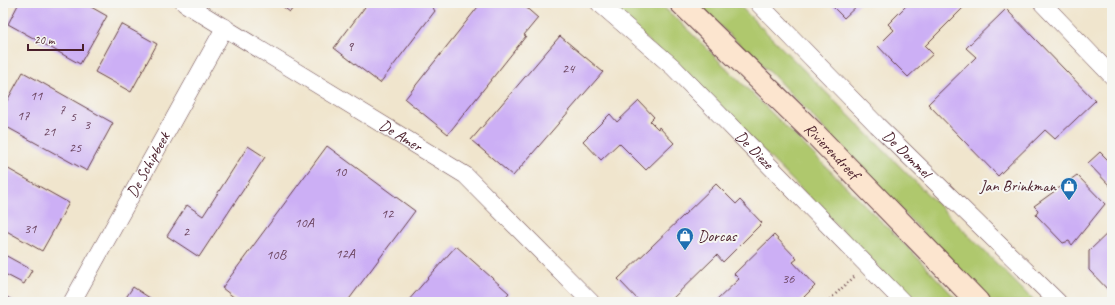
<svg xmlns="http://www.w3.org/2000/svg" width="1115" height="305" viewBox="0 0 1115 305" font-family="Caveat,sans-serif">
	<rect width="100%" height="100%" fill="#f6f6f2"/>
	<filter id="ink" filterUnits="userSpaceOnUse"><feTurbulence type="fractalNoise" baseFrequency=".025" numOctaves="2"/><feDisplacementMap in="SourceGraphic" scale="8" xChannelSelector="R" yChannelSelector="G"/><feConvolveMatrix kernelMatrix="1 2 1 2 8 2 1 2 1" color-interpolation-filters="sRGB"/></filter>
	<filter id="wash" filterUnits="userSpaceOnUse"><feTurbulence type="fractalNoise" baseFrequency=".012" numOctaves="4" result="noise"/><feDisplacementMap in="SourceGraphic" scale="16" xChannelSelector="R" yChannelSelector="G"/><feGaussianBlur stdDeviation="0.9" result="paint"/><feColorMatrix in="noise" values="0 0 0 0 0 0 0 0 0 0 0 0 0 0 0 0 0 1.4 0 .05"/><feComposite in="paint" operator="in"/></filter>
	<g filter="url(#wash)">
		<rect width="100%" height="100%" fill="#f0e5cd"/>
		<path fill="#afc86d" stroke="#7c744c" d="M606,3H659L682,24L912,252L959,302H913L707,94Z
			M695,3H737L1035,302H989L772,74Z"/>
		<g id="blocks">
			<path fill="#ccaff5" d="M19,3H84L107,16L80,64L8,24Z
				M278,3H296L290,12Z
				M368,3H437L433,8L435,11L380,83L334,48Z
				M481,3H523L522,4L538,18L524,35L526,36L448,134L405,99Z
				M829,3H860L844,18Z
				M909,3H964L966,5L925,46L933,54L908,77L895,64L894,65L890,61L891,60L878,46L894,30L888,24Z
				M1006,9L1095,101L1055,139L1045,130L998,176L928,104L976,57L966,48Z
				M121,24L157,44L131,92L95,72Z
				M560,36L603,72L513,176L471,140Z
				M23,72L113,123L87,171L3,125V108Z
				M639,101L654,117L650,121L658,129L659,127L674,143L646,170L619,143L601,160L583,141L610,114L617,122Z
				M248,146L265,157L199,257L167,236L187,205L203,216Z
				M327,146L415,211L347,302H240L222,288Z
				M1100,152L1112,164V188L1088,163Z
				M3,166L69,203L42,251L3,229Z
				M1077,175L1105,204L1072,245L1069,241L1063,243L1036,215L1038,210L1034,206Z
				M716,184L736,204L740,200L762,223L723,262L717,255L669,302H640L618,279Z
				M1112,229V294L1089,270V251Z
				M774,235L797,259L793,262L815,286L799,302H715L739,279L734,274Z
				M456,246L509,293L501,302H407Z
				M3,254L32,270L24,284L3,273Z
				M133,287L156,302H123Z
				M3,295L14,301V302H3Z"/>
		</g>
	</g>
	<g filter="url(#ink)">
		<use href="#blocks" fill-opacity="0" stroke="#633d43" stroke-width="1"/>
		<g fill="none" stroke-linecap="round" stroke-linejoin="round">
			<defs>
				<g id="minor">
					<path id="s1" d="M184,3L465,175L591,302"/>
					<path id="s2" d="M599,3L673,67L903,302"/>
					<path id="s3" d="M758,3L877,125L1058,302"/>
					<path d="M1042,3L1112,76"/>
					<path id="s4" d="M72,302L225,27"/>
				</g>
				<g id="secondary">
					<path id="s5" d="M681,3L815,134L978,302"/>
				</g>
			</defs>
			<use href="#minor" stroke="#633d43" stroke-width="18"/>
			<use href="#secondary" stroke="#633d43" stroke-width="24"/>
			<path stroke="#633d43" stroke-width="2.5" stroke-dasharray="1 3" stroke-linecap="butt" d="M827,302L855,276"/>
			<use href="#minor" stroke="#fff" stroke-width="17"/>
			<use href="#secondary" stroke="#fce5cf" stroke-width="22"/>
		</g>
	</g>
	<defs>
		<symbol id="shop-pin" viewBox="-11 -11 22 30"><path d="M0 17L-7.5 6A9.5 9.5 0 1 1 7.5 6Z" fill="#1f6fb2" stroke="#f6f6f2"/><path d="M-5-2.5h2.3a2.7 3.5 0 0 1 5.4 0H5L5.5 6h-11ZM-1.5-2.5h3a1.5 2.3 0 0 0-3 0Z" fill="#fff"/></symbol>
	</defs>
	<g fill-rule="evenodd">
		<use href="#shop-pin" x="1059" y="176" width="20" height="27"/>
		<use href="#shop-pin" x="675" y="226" width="20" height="27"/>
	</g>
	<g text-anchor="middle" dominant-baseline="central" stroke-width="4" stroke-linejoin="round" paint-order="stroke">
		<g font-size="14" fill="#6a435e">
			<text x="350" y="46">9</text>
			<text x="568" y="68">24</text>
			<text x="36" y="95">11</text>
			<text x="62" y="109">7</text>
			<text x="23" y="115">17</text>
			<text x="73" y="116">5</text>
			<text x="87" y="124">3</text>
			<text x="49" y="131">21</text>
			<text x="75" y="147">25</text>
			<text x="340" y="171">10</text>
			<text x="387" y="213">12</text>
			<text x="304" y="222">10A</text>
			<text x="30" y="228">31</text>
			<text x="186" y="231">2</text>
			<text x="345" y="253">12A</text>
			<text x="276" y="254">10B</text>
			<text x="788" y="278">36</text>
		</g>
		<g font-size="16" fill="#4a1f2b" stroke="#f6f6f2">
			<text stroke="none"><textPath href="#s1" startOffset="254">De Amer</textPath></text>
			<text stroke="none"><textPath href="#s2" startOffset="214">De Dieze</textPath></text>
			<text stroke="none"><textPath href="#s5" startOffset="211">Rivierendreef</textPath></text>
			<text stroke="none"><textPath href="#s3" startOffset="212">De Dommel</textPath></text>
			<text stroke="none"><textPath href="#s4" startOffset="157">De Schipbeek</textPath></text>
		</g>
		<g font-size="16" fill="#4a1f2b" stroke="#f6f6f2" text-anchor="end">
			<text x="1056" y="186">Jan Brinkman</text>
			<text x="698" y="236" text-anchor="start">Dorcas</text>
		</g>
	</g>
	<rect width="1115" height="305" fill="none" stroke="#f6f6f2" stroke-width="16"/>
	<path d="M28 44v6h55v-6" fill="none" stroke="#4a1f2b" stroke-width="2"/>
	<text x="34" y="44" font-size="12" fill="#4a1f2b" stroke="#f6f6f2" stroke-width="3" paint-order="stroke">20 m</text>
</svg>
